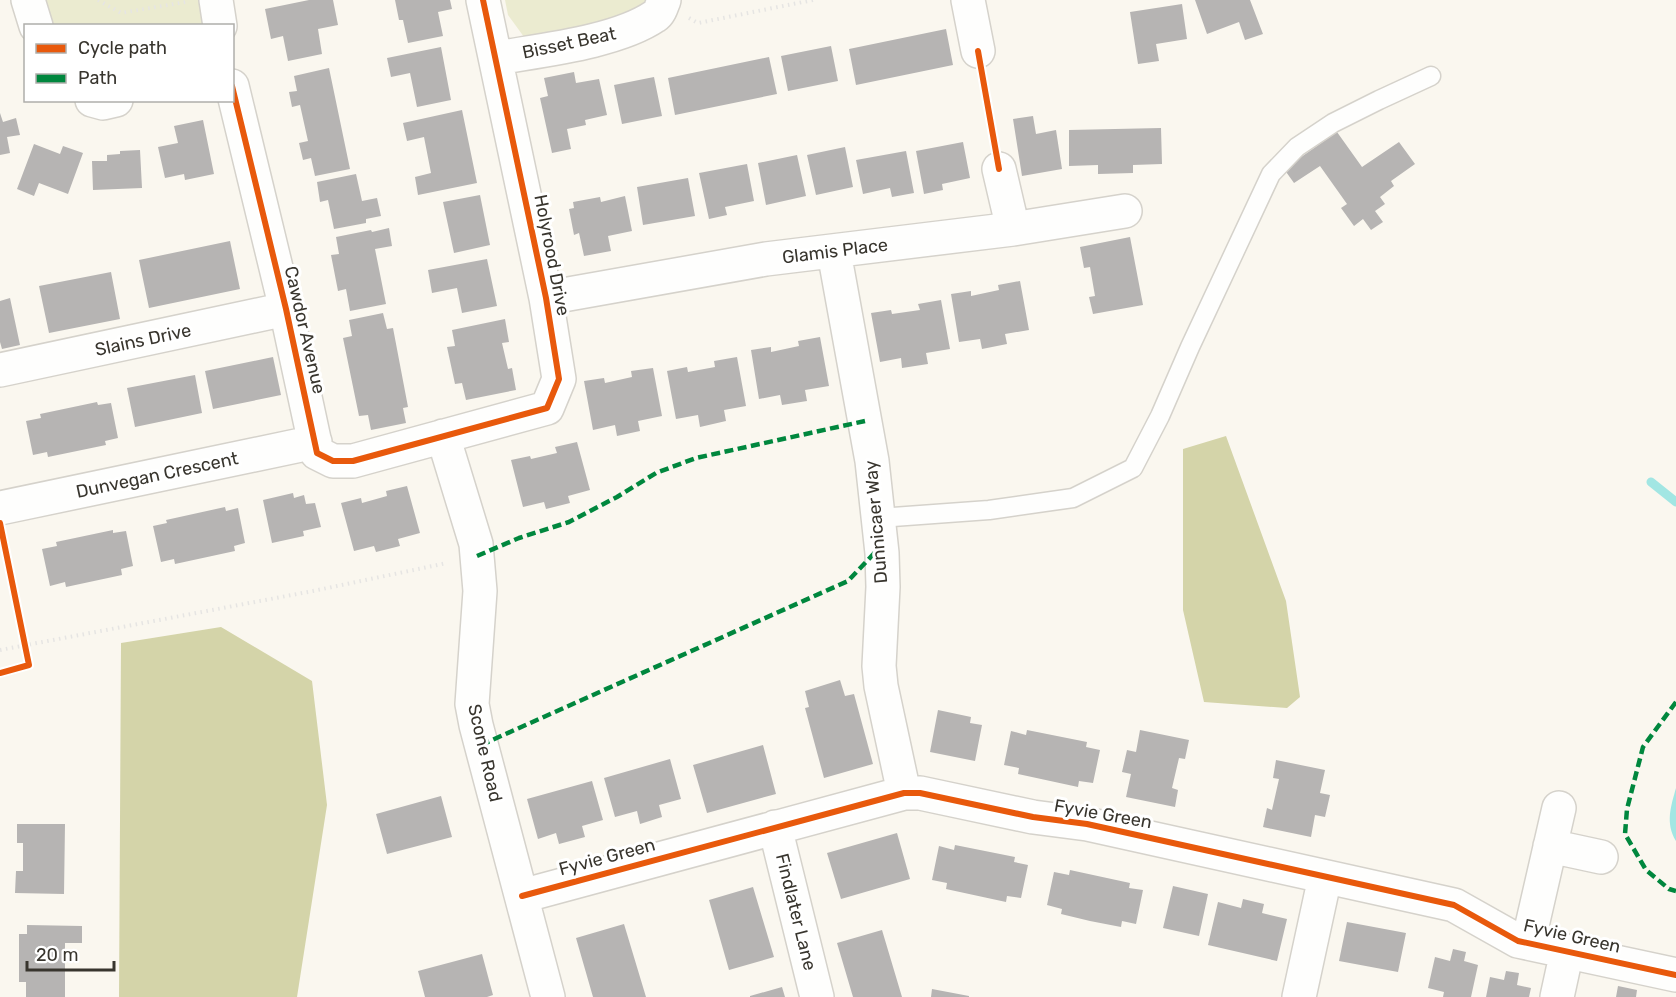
<svg xmlns="http://www.w3.org/2000/svg" width="1676" height="997" viewBox="0 0 1676 997" font-family="Rubik,sans-serif">
	<rect width="100%" height="100%" fill="#faf7ef"/>
	<path fill="#ebebd0" d="M39,0H201L206,25H46Z
		M505,0H649L613,24L527,41L508,15Z"/>
	<path fill="#d4d4a9" d="M1226,436L1286,601L1300,697L1287,708L1204,702L1183,610V449Z
		M221,627L312,681L327,805L297,997H119L121,643Z"/>
	<path fill="#a2e6e3" d="M1676,788V841C1665,823 1671,806 1676,788Z"/>
	<g fill="none" stroke-linecap="round" stroke-linejoin="round">
		<path stroke="#a2e6e3" stroke-width="9" d="M1651,482L1676,502"/>
	</g>
	<path fill="#b6b4b3" d="M309,0H333L338,25L318,29L322,54L288,61L283,36L271,39L265,9Z
		M395,0H450L452,9L438,12L443,36L408,43L403,20H399Z
		M1195,0H1250L1263,34L1245,40L1239,22L1207,34Z
		M1182,4L1187,39L1156,44L1159,61L1138,64L1130,12Z
		M946,29L953,65L856,85L849,49Z
		M831,46L838,81L788,91L781,56Z
		M441,47L451,100L417,107L410,73L391,77L387,58Z
		M769,57L777,94L675,115L668,78Z
		M329,68L350,169L315,176L311,158L303,160L299,143L308,141L300,105L292,107L289,92L297,91L294,76Z
		M574,72L576,83L599,79L607,115L585,120L586,125L567,129L571,149L552,153L540,98L548,96L544,78Z
		M654,77L662,116L622,124L614,85Z
		M462,110L477,183L418,195L415,177L431,173L424,137L407,141L403,123Z
		M0,113L3,122L16,118L20,135L7,137L10,153L0,155Z
		M1033,116L1036,134L1056,130L1062,169L1022,176L1013,119Z
		M203,120L214,174L185,180L184,174L165,178L158,147L178,143L174,126Z
		M1161,128L1162,164L1133,165V173L1098,174V165L1069,166V130Z
		M1337,132L1362,167L1399,142L1415,164L1391,181L1394,186L1380,197L1385,204L1375,211L1383,222L1371,230L1363,219L1354,226L1341,208L1347,204L1320,166L1294,183L1284,169Z
		M963,142L970,178L942,184L943,190L924,194L916,151Z
		M34,144L60,154L63,146L83,153L68,194L39,183L34,196L17,189Z
		M845,147L853,187L816,195L807,155Z
		M140,150L142,188L93,190L92,161H107V155L120,154V151Z
		M906,151L914,193L892,197L890,188L863,194L856,160Z
		M797,155L806,196L766,205L758,163Z
		M747,164L754,201L725,207L727,215L709,219L699,173Z
		M356,174L362,201L377,198L381,216L366,219V223L334,229L328,200L320,202L317,182Z
		M688,178L695,216L643,225L637,187Z
		M480,195L490,245L454,253L443,202Z
		M625,196L632,231L608,236L611,251L584,256L579,233L574,235L569,209L574,208L573,202L600,197L601,202Z
		M389,228L392,246L375,249L386,304L350,311L346,289L338,291L331,255L339,254L336,237L371,230L372,232Z
		M1130,237L1143,305L1093,314L1089,297L1095,296L1090,267L1084,268L1080,247Z
		M230,241L240,289L149,308L139,260Z
		M487,259L497,306L462,313L457,288L432,293L428,270Z
		M111,272L120,319L49,333L39,286Z
		M1020,281L1029,330L1005,334L1007,344L982,349L980,339L959,342L951,294L971,291V296L999,290L998,285Z
		M10,298L20,345L2,349L0,342V301Z
		M941,300L950,349L926,353L928,364L902,368L901,358L880,362L871,313L891,310L892,314L920,310L918,304Z
		M383,313L387,329L393,328L408,407L403,408L406,423L371,430L368,415L359,416L343,338L352,336L349,320Z
		M505,319L509,342L502,343L508,369L512,368L516,390L466,400L462,383L455,384L447,347L455,346L452,330Z
		M820,337L829,386L805,390L807,401L782,405L780,395L759,399L751,350L771,347V352L799,346L798,341Z
		M273,357L281,395L213,409L205,371Z
		M737,357L746,406L724,410L726,421L700,427L698,415L676,419L667,371L687,367L688,372L715,367L714,361Z
		M653,368L662,416L638,421L640,431L617,436L615,425L593,430L584,381L604,378L605,383L632,377L631,371Z
		M195,375L202,413L135,427L127,388Z
		M97,402L98,405L111,403L118,438L105,441L106,445L48,457L47,452L33,455L26,421L41,418L40,414Z
		M577,442L590,490L568,496L570,503L546,509L544,502L523,507L511,460L530,456L531,459L557,453L555,447Z
		M407,486L420,533L398,539L400,546L376,552L374,546L354,551L341,503L361,498L362,503L387,496L386,491Z
		M293,493L294,498L304,495L306,504L315,503L321,527L303,531L304,536L272,543L263,500Z
		M225,507L226,511L238,508L245,543L234,546L235,551L175,564L174,559L161,562L153,526L167,523L166,520Z
		M113,530V533L126,531L133,566L121,569L122,575L66,587L65,582L50,586L42,549L57,546L56,542Z
		M840,680L845,696L854,694L873,764L824,778L805,708L809,707L805,691Z
		M938,710L971,717L970,723L982,725L975,761L930,752Z
		M1027,730L1087,742L1086,747L1100,750L1093,783L1079,781L1078,787L1018,774L1019,768L1004,765L1011,731L1026,735Z
		M1140,730L1189,740L1185,759L1179,758L1172,788L1178,790L1175,807L1126,797L1131,774L1122,772L1127,750L1136,752Z
		M763,745L776,794L707,813L693,765Z
		M670,759L681,799L659,805L662,817L640,824L637,811L615,817L604,778Z
		M1276,760L1325,770L1320,793L1330,795L1325,817L1315,815L1311,837L1263,827L1267,808L1272,810L1279,779L1273,778Z
		M592,781L603,820L582,826L585,837L559,844L556,833L538,839L527,799Z
		M441,796L452,837L387,854L376,814Z
		M17,824H65L64,894L15,893L16,871H23V843H17Z
		M897,833L910,879L841,899L827,853Z
		M955,845L1015,857L1014,862L1028,865L1021,898L1007,896L1006,902L946,889L947,883L932,880L939,846L954,850Z
		M1070,870L1130,883L1129,888L1143,890L1136,924L1122,921L1121,927L1090,921L1061,914L1062,909L1047,905L1054,872L1069,875Z
		M1173,886L1208,894L1199,936L1163,928Z
		M753,887L774,957L729,970L709,900Z
		M1243,899L1264,904L1262,913L1287,919L1277,961L1208,945L1218,902L1241,908Z
		M1347,922L1406,933L1398,972L1339,961Z
		M624,924L646,997H593L576,938Z
		M27,925L82,926V943H65V997H26V982H19V934H27Z
		M882,930L902,997H853L837,943Z
		M1453,949L1466,952L1464,961L1478,965L1471,997H1443L1444,992L1428,988L1435,957L1450,961Z
		M482,954L493,995L487,997H425L418,971Z
		M1506,971L1519,973L1517,985L1531,988L1529,997H1486L1490,977L1504,980Z
		M1618,986L1637,990L1636,997H1616Z
		M782,987L785,997H750V996Z
		M932,989L969,996V997H931Z"/>
	<g fill="none" stroke-linecap="round" stroke-linejoin="round">
		<defs>
			<path id="lane" d="M879,518L989,510L1073,498L1133,468L1160,416L1190,347L1271,174L1297,147L1333,123L1379,100L1431,76"/>
			<path id="street" d="M28,0L36,26
				M216,0L220,26
				M968,0L978,51
				M497,58C542,50 617,42 655,16C660,13 662,5 664,0
				M232,86L286,309L317,453L333,461H353L547,408L559,379L546,298L483,0
				M92,100L103,103L116,100
				M999,169L1013,229
				M834,252L872,461L882,553L883,587L879,666L881,686L904,793
				M546,298L766,259L1013,229L1125,211
				M0,370L286,309
				M443,436L476,544L480,591L472,704L476,725L548,997
				M0,508L315,442
				M775,827L817,997
				M1550,846L1601,857
				M522,896L904,793H920L1033,817L1087,824L1454,905L1518,941L1676,975
				M1528,943L1559,808
				M1299,997L1325,877
				M1557,997L1567,951"/>
		</defs>
		<use href="#lane" stroke="#d5d2cb" stroke-width="21"/>
		<use href="#street" stroke="#d5d2cb" stroke-width="36"/>
		<path stroke="#e6e5e3" stroke-width="4" stroke-dasharray="1.5 4.5" stroke-linecap="butt" d="M98,0L121,13L186,2
			M689,18L698,23L813,0
			M0,650L313,591L447,563"/>
		<use href="#lane" stroke="#fefefd" stroke-width="18"/>
		<use href="#street" stroke="#fefefd" stroke-width="33"/>
		<path stroke="#00873e" stroke-width="4.5" stroke-dasharray="9 4.5" stroke-linecap="butt" d="M477,556L519,538L569,522L617,497L656,473L696,458L865,421
			M1676,702L1643,747L1627,809L1625,834L1646,870L1669,889L1676,891
			M481,745L848,581L882,545"/>
		<defs>
			<path id="cycleway" d="M978,51L999,169
				M232,86L286,309L317,453L333,461H353L547,408L559,379L546,298L483,0
				M0,523L29,665L0,673
				M522,896L904,793H920L1033,817L1087,824L1454,905L1518,941L1676,975"/>
		</defs>
		<use href="#cycleway" stroke="#fff" stroke-width="10"/>
		<use href="#cycleway" stroke="#e8590c" stroke-width="6"/>
	</g>
	<g text-anchor="middle" dominant-baseline="central" stroke-width="6" stroke-linejoin="round" paint-order="stroke">
		<g font-size="18" fill="#38352e" stroke="#fff">
			<text transform="translate(569 43) rotate(-12)">Bisset Beat</text>
			<text transform="translate(835 251) rotate(-7)">Glamis Place</text>
			<text transform="translate(552 255) rotate(79)">Holyrood Drive</text>
			<text transform="translate(305 330) rotate(77)">Cawdor Avenue</text>
			<text transform="translate(143 340) rotate(-12)">Slains Drive</text>
			<text transform="translate(157 475) rotate(-12)">Dunvegan Crescent</text>
			<text transform="translate(876 522) rotate(-95)">Dunnicaer Way</text>
			<text transform="translate(485 753) rotate(77)">Scone Road</text>
			<text transform="translate(1103 814) rotate(10)">Fyvie Green</text>
			<text transform="translate(607 857) rotate(-15)">Fyvie Green</text>
			<text transform="translate(796 912) rotate(76)">Findlater Lane</text>
			<text transform="translate(1572 936) rotate(13)">Fyvie Green</text>
		</g>
	</g>
	<rect x="24" y="24" width="210" height="78" fill="#ffffff" stroke="#afaeab" stroke-width="1.5"/>
	<rect x="36" y="44" width="30" height="9" fill="#e8590c" stroke="#afaeab" stroke-width="1.5"/>
	<text x="78" y="54" font-size="18" fill="#38352e">Cycle path</text>
	<rect x="36" y="74" width="30" height="9" fill="#00873e" stroke="#afaeab" stroke-width="1.5"/>
	<text x="78" y="84" font-size="18" fill="#38352e">Path</text>
	<path d="M27 961v9h87v-9" fill="none" stroke="#38352e" stroke-width="3"/>
	<text x="36" y="961" font-size="18" fill="#38352e" stroke="#ffffff" stroke-width="4.5" paint-order="stroke">20 m</text>
</svg>
